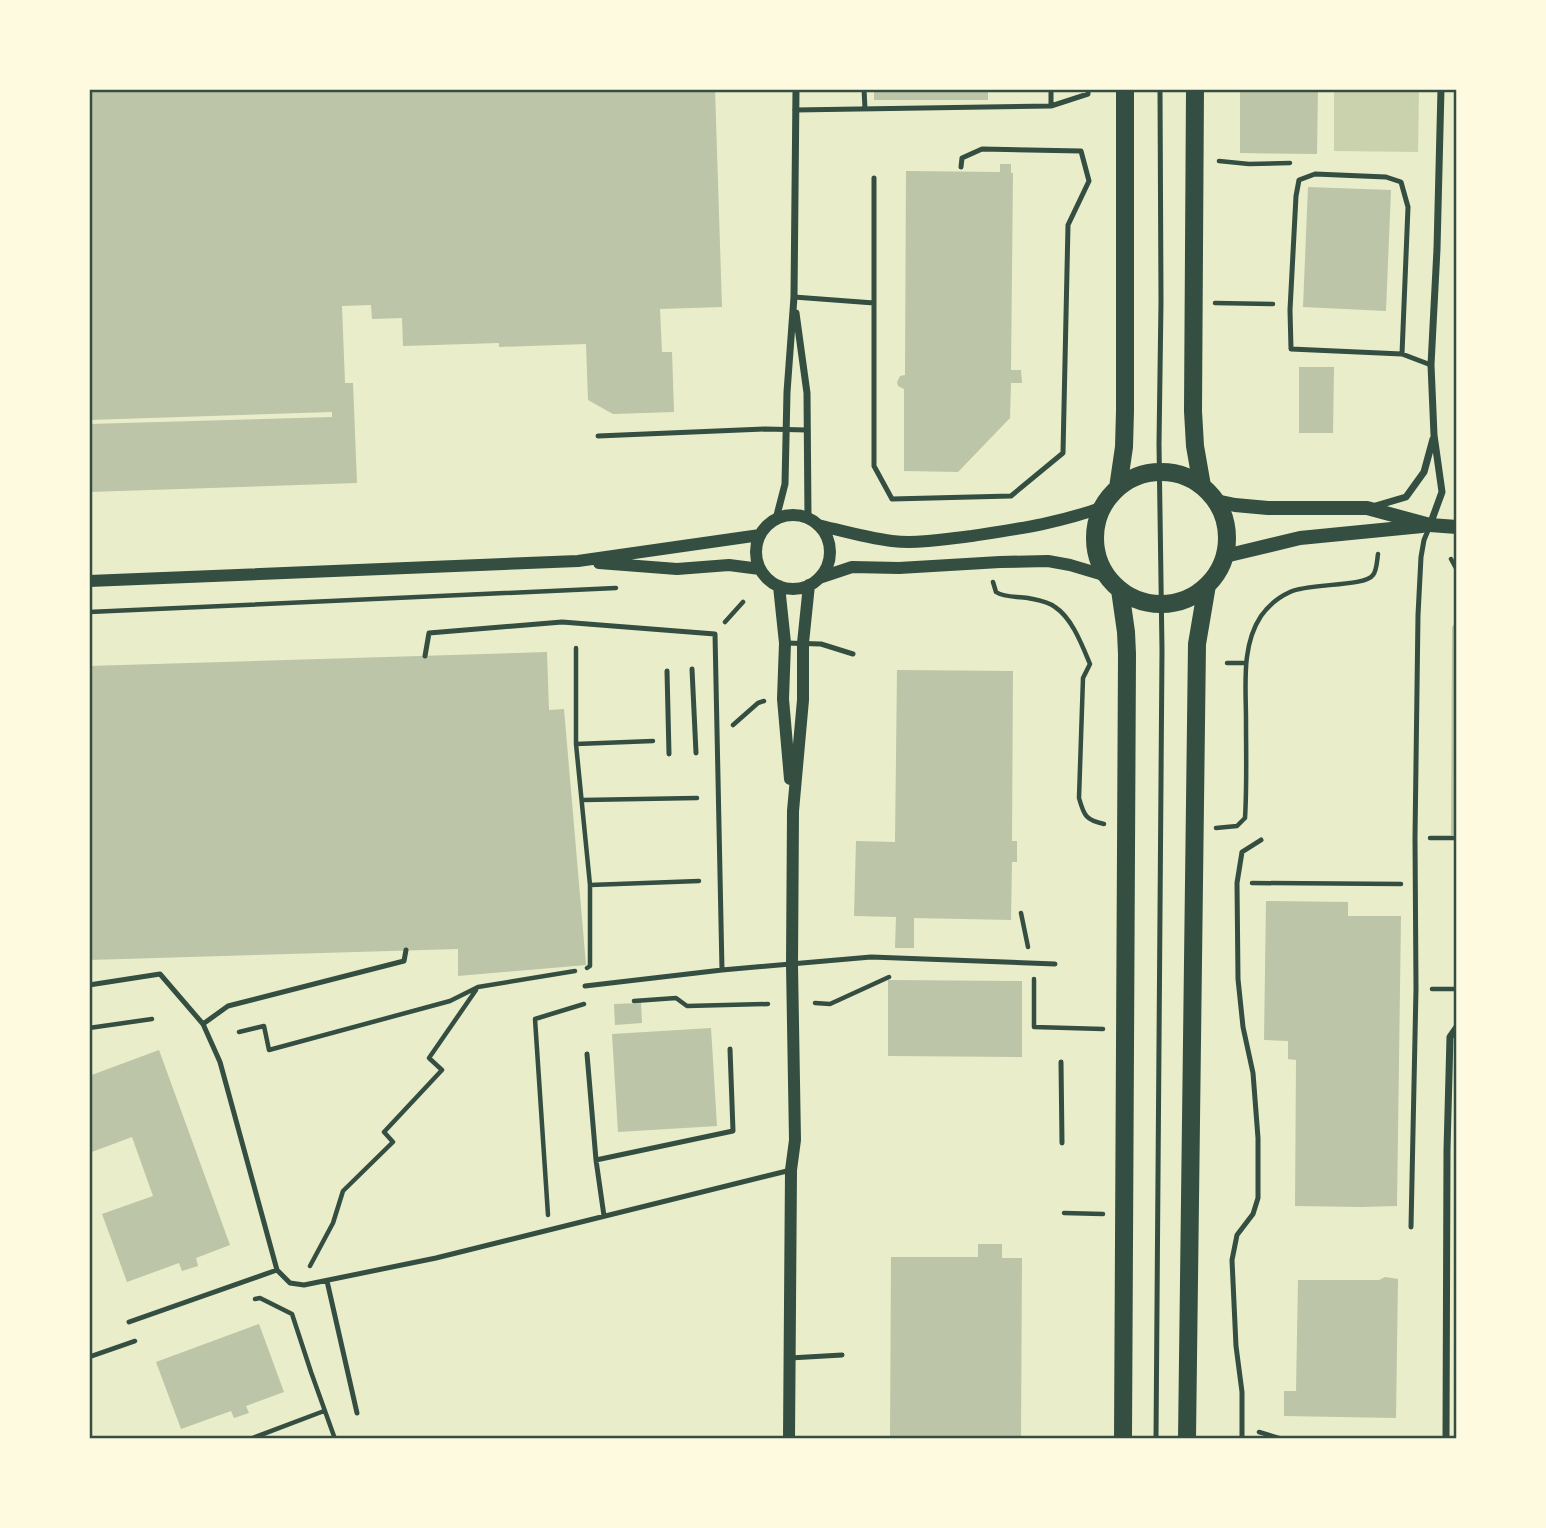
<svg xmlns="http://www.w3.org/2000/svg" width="1546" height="1528" viewBox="0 0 1546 1528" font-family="'Noto Sans',sans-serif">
	<rect width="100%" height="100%" fill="#e9edc9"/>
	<path fill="#cad2ad" d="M1334,89L1419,90L1418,152L1334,151Z"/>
	<path fill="#bcc5a7" d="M89,89H715L722,307L660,309L662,352H672L674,412L613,414L588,400L586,344L499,347V343L403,346L402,318L372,319L371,305L342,306L345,383H353L357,483L89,492V424L332,417V412L89,420Z
		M874,89H988V100H874Z
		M1240,89H1318L1317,154L1240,153Z
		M1000,164H1011V173H1013L1011,370H1021L1022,383H1011L1010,418L958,472L904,471V389L898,386L897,382L900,376L905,375L906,171L1000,172Z
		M1308,187L1391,190L1386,311L1303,307Z
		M1299,367H1334L1333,433H1299Z
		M1457,620V835H1451L1452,627Z
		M547,652L549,710L564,709L586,965L458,976V949L89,960V666Z
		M897,670L1013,671L1012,841H1017V862H1012L1011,920L914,918V948H895L896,917L854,916L856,841L895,842Z
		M1266,901L1348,902V916H1401L1397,1206L1361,1207L1295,1206L1296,1060L1288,1059V1041L1264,1040Z
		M888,980L1022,981V1057L888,1056Z
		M641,1003L642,1023L615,1025L614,1004Z
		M711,1028L717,1126L618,1132L612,1034Z
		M159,1050L230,1245L196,1258L198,1266L182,1271L179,1263L127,1282L102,1214L153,1196L132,1137L89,1153V1076Z
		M978,1244H1002V1258H1022L1021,1439H890L891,1257H978Z
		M1385,1277L1398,1279L1396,1418L1284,1416V1391H1296L1298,1280H1379Z
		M259,1324L284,1392L246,1406L249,1413L234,1418L231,1411L181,1429L156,1362Z"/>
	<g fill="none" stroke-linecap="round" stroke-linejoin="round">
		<path stroke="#344e41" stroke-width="4.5" d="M1219,161L1249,164L1290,163
			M1215,303L1273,304
			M1451,559L1457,570
			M993,582L996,592C1005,598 1017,596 1028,598C1037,600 1047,601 1055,607C1072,618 1082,645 1090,664L1083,678L1079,798C1084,816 1086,820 1104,824
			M89,612L616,588
			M725,622L743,602
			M576,648V744L590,885V966L587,968
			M1227,663H1246
			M733,725L758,703L764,701
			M576,744L653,741
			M583,800L697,798
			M1216,828L1237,826L1245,818C1247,786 1246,753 1246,721C1246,686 1241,646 1261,616C1268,606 1279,597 1290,592C1308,583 1365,587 1373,575C1377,570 1377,560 1378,554
			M1430,838H1457
			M1252,883L1401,884
			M590,885L699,881
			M1021,913L1028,947
			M1457,932V992
			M1034,979V1027L1103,1029
			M1432,989H1456
			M634,1001L676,998L687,1006L768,1004
			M815,1003L830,1004L889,977
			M89,1028L152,1019
			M239,1032L264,1026L269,1050L450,1001L478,987L575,971
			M1064,1213L1103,1214
			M548,1215L535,1019L584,1004
			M310,1266L333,1223L343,1191L393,1142L384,1132L442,1070L429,1058L476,990
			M255,1299L260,1298L292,1314L311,1372L335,1439
			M89,1357L135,1341
			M1259,1432L1282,1439
			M250,1439L324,1411"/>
		<path stroke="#344e41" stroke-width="5" d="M864,89L865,109
			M1051,106L1088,94V89
			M795,110L1051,106V89
			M874,178V466L892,499L1011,496L1063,453L1068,225L1089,181L1081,151L982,149L962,158L961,167
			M794,297L874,303
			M1402,354L1408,207L1401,182L1386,177L1315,174L1299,180L1296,196L1290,310L1291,349L1402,354L1431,365
			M598,436L765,429L807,430
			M785,643L821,644L853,654
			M425,656L429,633L562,622L715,634L722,970
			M692,669L696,753
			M667,671L669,754
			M89,985L160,974L203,1024L220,1062L277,1270
			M585,986L722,970L871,957L1055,964
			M203,1024L228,1006L404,961L406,950
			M587,1054L596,1160L604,1216
			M1061,1062L1062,1143
			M596,1160L733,1131L730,1049
			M1411,1227L1416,989L1415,838L1418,615L1421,557L1424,540L1429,528
			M327,1281L357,1413
			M129,1322L277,1270L290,1283L304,1285L436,1258L791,1170
			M790,1358L842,1355
			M1156,1439L1162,650L1159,444L1161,302L1160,89
			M1242,1439V1392L1236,1346L1232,1260L1237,1235L1253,1214L1258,1198V1138L1253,1073L1243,1027L1238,979L1237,883L1242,852L1261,840"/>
		<path stroke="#344e41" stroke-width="7" d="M796,313L807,393L808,518
			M1372,507L1406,497L1424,472L1433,439
			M776,519L785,484L787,392L794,297L796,89
			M1430,525L1442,492L1434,435L1431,365L1437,249L1441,89
			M1446,1439L1447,1150L1450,1037L1457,1027"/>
		<path stroke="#344e41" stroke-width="12" d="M756 552a37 37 0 1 1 74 0a37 37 0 1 1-74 0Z
			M818,525C843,531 867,538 892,541C918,544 946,539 972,536C1017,529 1060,523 1103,507
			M599,563L677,569L729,565L760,569
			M819,578L852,567L899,568L1000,562L1048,561L1070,565L1107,576
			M89,581L578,561L760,535
			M779,586L785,643L783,699L790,779
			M789,1439L791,1170L795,1140L792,965L793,811L803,700V643L809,585"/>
		<path stroke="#344e41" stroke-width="14" d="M1216,501L1235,505L1268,508H1367L1430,525L1457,527
			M1225,556L1300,538L1422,526"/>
		<path stroke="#344e41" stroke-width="18" d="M1195,89L1193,411L1195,446L1202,486
			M1095 538a66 66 0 1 1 132 0a66 66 0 1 1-132 0Z
			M1118,488L1124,447L1125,411V89
			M1120,590L1126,632L1127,654L1123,1439
			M1187,1439L1197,644L1207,585"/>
	</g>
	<rect width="1546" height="1528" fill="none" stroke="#fefae0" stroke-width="182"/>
	<rect x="91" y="91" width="1364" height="1346" fill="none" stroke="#344e41" stroke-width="2.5"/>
</svg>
